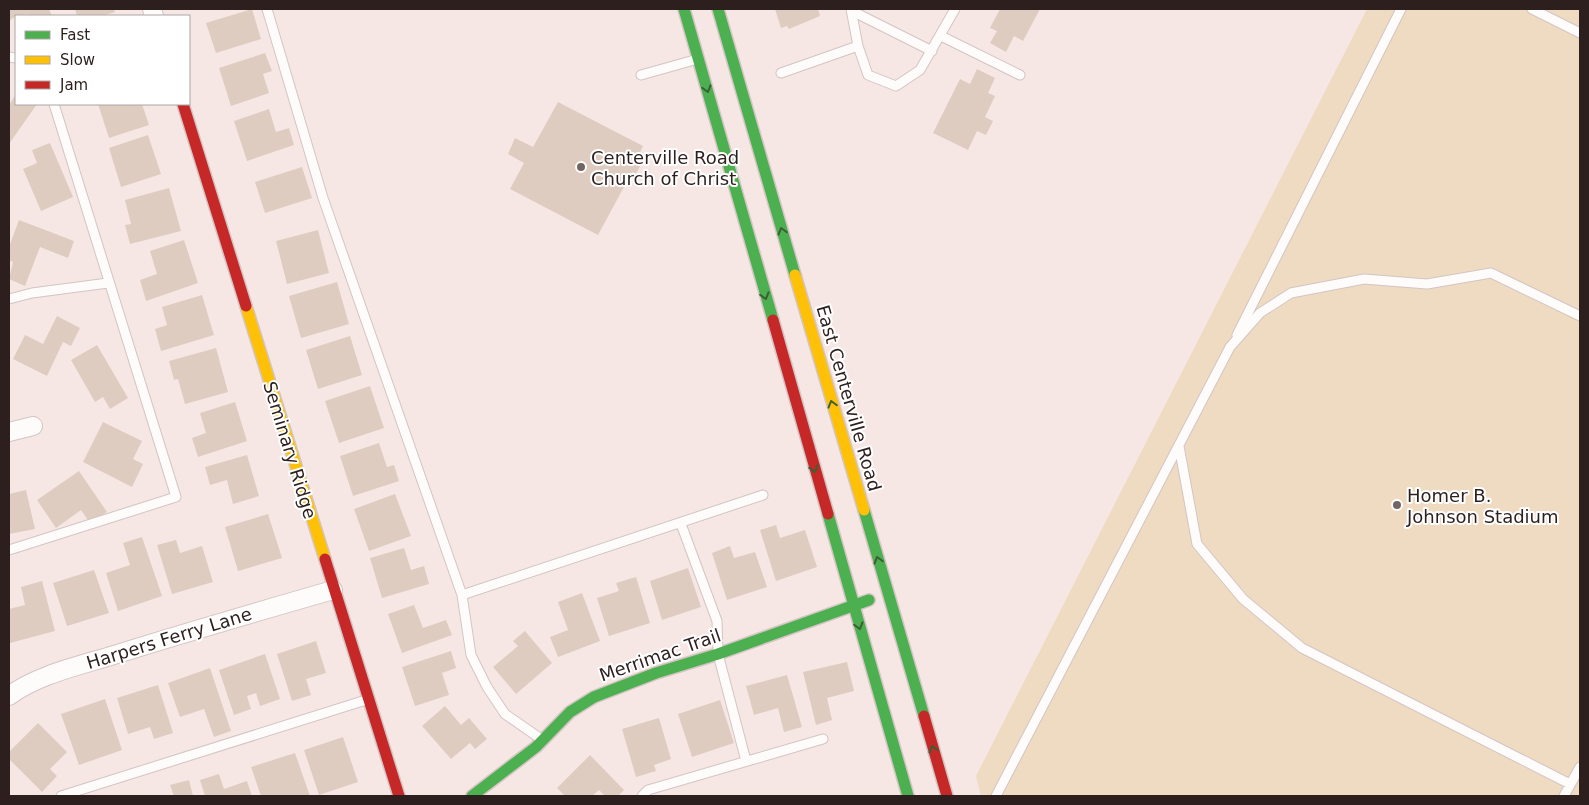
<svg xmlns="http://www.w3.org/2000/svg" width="1589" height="805" viewBox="0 0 1589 805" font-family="'DejaVu Sans',sans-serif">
	<rect width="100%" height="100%" fill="#f6e7e4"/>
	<path fill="#efdbc1" d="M1367,9H1580V796H981L976,776Z"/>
	<path fill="#dfccc1" d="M9,9H49L52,16H29L28,14L16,16L9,21Z
		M75,9H114L115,12L102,16H77Z
		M252,9L261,39L216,53L206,23Z
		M775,9H818L820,16L789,29L787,26L781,28Z
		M1000,9H1040L1023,41L1014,36L1006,52L990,43L997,31L990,28Z
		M265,53L272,71L263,74L269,93L231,106L219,68Z
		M977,69L995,78L988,93L995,96L985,117L993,121L986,135L977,131L968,150L933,133L960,79L970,84Z
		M16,94V104H37L9,144V105Z
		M558,102L643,146L639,155L644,158L636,174L632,172L598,235L510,189L524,163L508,154L515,138L533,147Z
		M98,104H142L149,125L109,138Z
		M269,109L276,132L289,128L294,145L247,161L234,121Z
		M148,135L161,174L121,187L109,148Z
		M50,143L73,197L41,211L23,169L37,163L32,150Z
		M302,167L312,198L265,213L255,182Z
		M169,188L181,231L130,244L125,225L131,224L125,200Z
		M19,220L74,241L68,258L40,247L25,286L9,279L13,262L9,260V247Z
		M318,230L329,273L287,284L276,241Z
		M184,240L198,283L146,301L140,280L157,274L150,251Z
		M337,282L349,324L301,338L289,296Z
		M202,295L214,335L161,351L155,329L167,325L162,307Z
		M57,316L80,328L71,346L63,342L47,376L13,359L25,335L43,344Z
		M350,336L362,375L318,389L306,350Z
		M97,345L128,398L110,409L103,397L95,402L71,360Z
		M216,348L228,392L185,404L178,379L174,380L169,361Z
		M370,386L384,428L339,443L325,401Z
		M235,402L247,441L198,457L192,438L206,433L200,413Z
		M103,422L142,441L133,459L143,464L132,487L83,462Z
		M379,443L387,467L394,465L399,481L353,496L340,456Z
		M247,455L259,496L233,504L227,480L210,485L205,467Z
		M79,471L107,512L90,523L81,510L56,528L37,500Z
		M26,490L35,529L9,534V494Z
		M395,494L411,536L369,551L354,509Z
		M268,514L282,558L238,571L225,527Z
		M776,525L780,538L805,530L817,567L776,581L760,530Z
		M142,537L162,596L118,611L106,573L130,565L123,543Z
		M176,540L180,553L202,546L213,582L172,594L157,545Z
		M730,546L734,558L755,552L767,587L727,600L712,553Z
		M404,548L411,570L424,566L429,584L382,598L370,558Z
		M688,568L701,607L662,620L650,581Z
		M94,570L109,613L67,626L53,583Z
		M636,577L650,623L609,636L597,598L619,591L616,583Z
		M42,581L55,631L10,643L9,609L25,605L21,587Z
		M582,593L600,641L558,657L550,637L568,630L558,602Z
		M414,605L423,628L446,620L452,635L402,653L388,614Z
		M525,631L552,663L516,694L493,667L518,646L513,641Z
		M316,641L326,673L306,679L311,695L292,701L277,654Z
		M451,651L456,668L442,673L449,695L415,706L402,667Z
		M265,654L280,699L260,706L256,693L247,696L251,709L234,715L219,670Z
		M847,662L854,691L827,698L832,720L816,725L803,672Z
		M210,668L231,731L214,737L204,709L180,717L168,683Z
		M787,675L802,727L784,732L778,708L754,715L746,686Z
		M158,685L173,733L154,739L150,727L128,734L117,698Z
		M105,699L122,750L79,765L61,714Z
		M720,700L734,743L692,757L678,714Z
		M445,706L461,725L469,718L487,739L475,749L470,743L451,759L422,726Z
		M659,718L671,759L654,765L656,771L636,777L622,729Z
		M38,723L67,752L50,769L57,776L42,792L9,759V752Z
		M343,737L358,782L319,795L304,750Z
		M295,753L310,796H261L251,767Z
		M590,755L624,790L618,796H605L599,790L592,796H565L557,788Z
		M219,774L224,789L247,781L252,796H205L200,780Z
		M189,780L193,796H174L170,785Z"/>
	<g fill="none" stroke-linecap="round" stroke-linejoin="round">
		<defs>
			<path id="lane" d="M267,9L323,198L462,595
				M851,9L858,46L868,75L896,86L920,70L955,9
				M1532,9L1580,33
				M852,11L932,51
				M941,36L1020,75
				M9,57L16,58
				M781,73L858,46
				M641,75L698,59
				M9,299L32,293L108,283
				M1237,335L1401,9
				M1179,446L1197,544L1243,599L1302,648L1570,784
				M681,524L717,621L718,654L746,761
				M9,550L176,497L54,104
				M541,739L505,714L487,687L471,655L462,595L763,495
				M61,796L366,700
				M642,796L648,790L823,739
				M996,796L1230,347L1260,313L1291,293L1364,279L1427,284L1491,273L1580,316
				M1564,796L1580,767"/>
			<path id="street" d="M152,9L154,16
				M9,432L33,426
				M9,696C36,675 82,665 114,655C187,632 260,611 333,590"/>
			<path id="fast" d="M684,9L773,320
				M718,9L795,275
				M864,510L924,716
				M828,514L908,796
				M472,796L536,747L570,712L594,697L656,673L718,654L869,600"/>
			<path id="slow" d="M795,275L864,510
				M246,306L325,559"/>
			<path id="jam" d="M183,104L246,306
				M773,320L828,514
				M325,559L399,796
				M924,716L947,796"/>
		</defs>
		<use href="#lane" stroke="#d3c5c3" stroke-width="11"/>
		<use href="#street" stroke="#d3c5c3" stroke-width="20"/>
		<use href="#fast" stroke="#d3c5c3" stroke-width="14"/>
		<use href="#slow" stroke="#d3c5c3" stroke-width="14"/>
		<use href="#jam" stroke="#d3c5c3" stroke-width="14"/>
		<use href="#lane" stroke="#fefbfb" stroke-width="9"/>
		<use href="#street" stroke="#fefbfb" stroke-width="18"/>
		<use href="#fast" stroke="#4caf50" stroke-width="11"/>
		<use href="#slow" stroke="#ffc107" stroke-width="11"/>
		<use href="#jam" stroke="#c62828" stroke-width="11"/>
	</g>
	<defs><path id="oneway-chevron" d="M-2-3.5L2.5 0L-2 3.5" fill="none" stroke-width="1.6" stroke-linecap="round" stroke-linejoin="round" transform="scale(1.25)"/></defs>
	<g stroke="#3a6034">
		<use href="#oneway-chevron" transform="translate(707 89) rotate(74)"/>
		<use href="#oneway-chevron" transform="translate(782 231) rotate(-106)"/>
		<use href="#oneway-chevron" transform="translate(765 296) rotate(74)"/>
		<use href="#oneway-chevron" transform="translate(832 404) rotate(-106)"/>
		<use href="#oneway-chevron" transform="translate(814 469) rotate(74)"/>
		<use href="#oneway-chevron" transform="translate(878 560) rotate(-106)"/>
		<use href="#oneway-chevron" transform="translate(859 626) rotate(74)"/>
		<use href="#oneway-chevron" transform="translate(933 749) rotate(-106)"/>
	</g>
	<g fill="#736563" stroke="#fff" stroke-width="2">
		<circle cx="581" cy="167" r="5"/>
		<circle cx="1397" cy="505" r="5"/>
	</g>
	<g text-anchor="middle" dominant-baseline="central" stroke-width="4" stroke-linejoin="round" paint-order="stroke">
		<g font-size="18" fill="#2c1f1d" stroke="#fff" text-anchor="start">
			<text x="591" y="157">Centerville Road<tspan x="591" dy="21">Church of Christ</tspan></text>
			<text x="1407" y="495">Homer B.<tspan x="1407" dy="21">Johnson Stadium</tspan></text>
		</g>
		<g font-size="18" fill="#2c1f1d" stroke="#fff">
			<text transform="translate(849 398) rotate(74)">East Centerville Road</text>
			<text transform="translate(290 450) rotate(73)">Seminary Ridge</text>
			<text transform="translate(169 638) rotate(-17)">Harpers Ferry Lane</text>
			<text transform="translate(660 655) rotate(-19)">Merrimac Trail</text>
		</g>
	</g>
	<rect width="1589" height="805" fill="none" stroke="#2c1f1d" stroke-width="20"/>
	<rect x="15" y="15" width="175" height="90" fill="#ffffff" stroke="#aba5a5"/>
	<rect x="25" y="31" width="25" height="8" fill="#4caf50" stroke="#aba5a5"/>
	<text x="60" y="40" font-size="15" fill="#2c1f1d">Fast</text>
	<rect x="25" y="56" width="25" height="8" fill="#ffc107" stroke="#aba5a5"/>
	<text x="60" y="65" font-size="15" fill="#2c1f1d">Slow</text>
	<rect x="25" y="81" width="25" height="8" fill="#c62828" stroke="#aba5a5"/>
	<text x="60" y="90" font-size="15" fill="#2c1f1d">Jam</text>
</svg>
